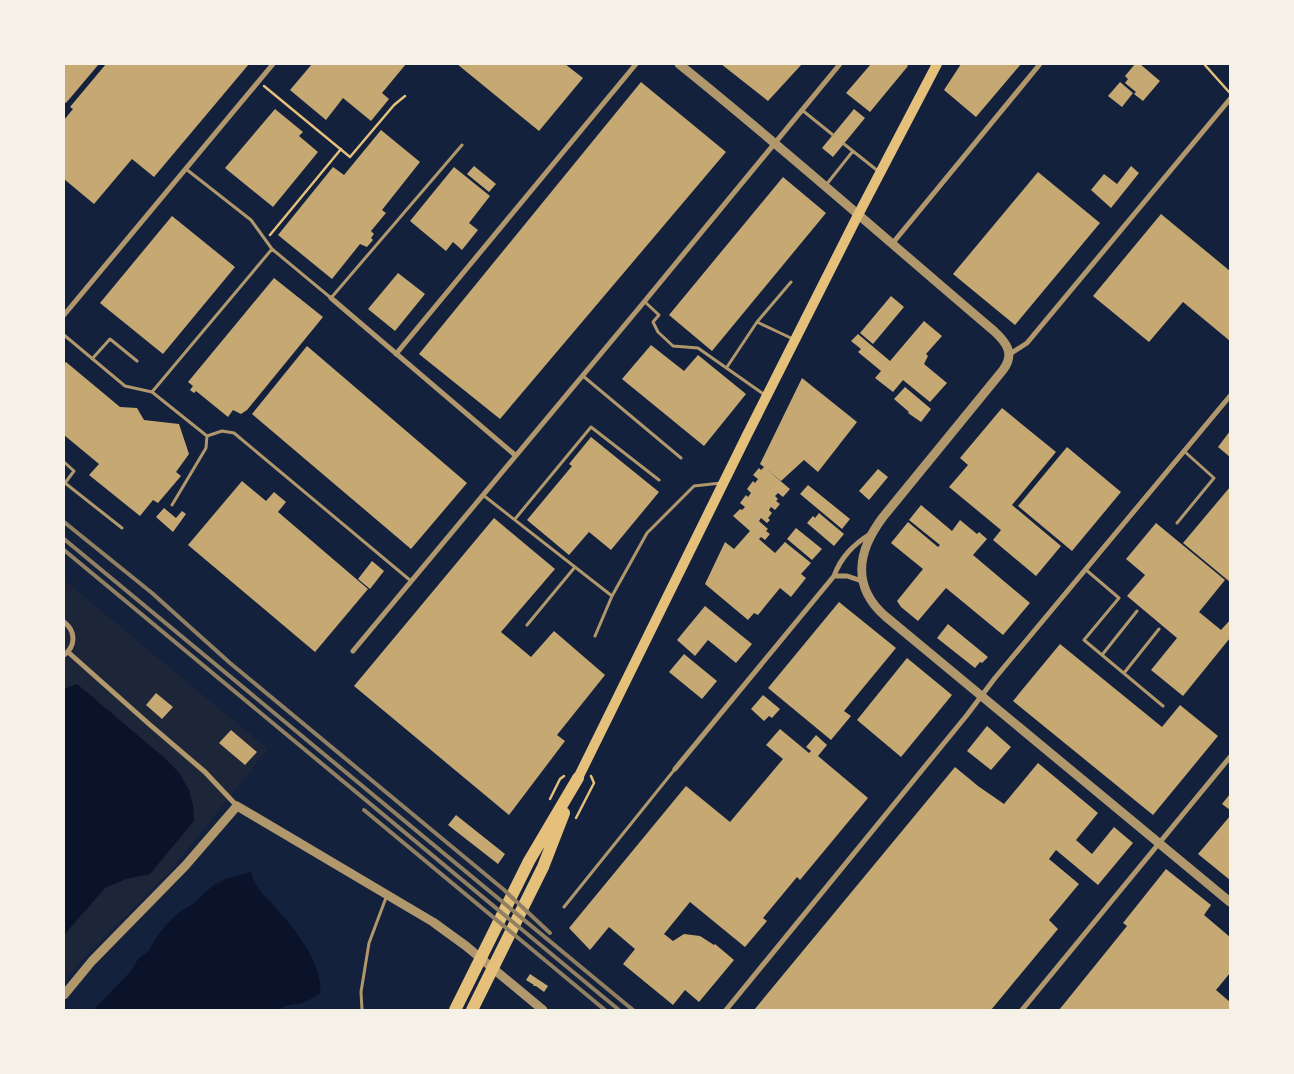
<svg xmlns="http://www.w3.org/2000/svg" width="1294" height="1074" viewBox="0 0 1294 1074" font-family="'Roboto Condensed',sans-serif">
	<rect width="100%" height="100%" fill="#14213d"/>
	<path fill="#1d2539" d="M64,580L268,749L172,869L78,964L64,982Z"/>
	<path fill="#0b132b" d="M77,684L166,759L180,774L189,790L193,805L194,821L150,874L126,879L105,888L64,935V689Z
		M251,872C254,887 265,896 275,907C294,928 324,964 320,994L303,1003L285,1006L279,1010H93L132,970L138,959L150,950C153,939 171,918 181,911C184,908 188,908 191,905C199,899 206,891 214,885C225,878 239,875 251,872Z"/>
	<path fill="#c6a872" d="M64,64H99L66,103L64,102Z
		M106,64H249L154,177L132,159L94,204L64,179V120L73,109L70,107Z
		M312,64H406L382,93L389,99L371,121L343,98L326,120L290,90Z
		M457,64H565L583,78L539,131Z
		M721,64H802L768,101Z
		M871,64H906L908,66L870,112L846,93Z
		M961,64H1021L976,117L944,90Z
		M1135,64H1140L1160,81L1143,101L1134,94L1136,92L1125,83L1128,79L1125,76Z
		M641,82L726,152L500,419L419,354Z
		M1120,82L1133,93L1122,107L1108,96Z
		M275,109L303,132L299,136L318,152L273,207L225,168Z
		M854,109L865,118L833,157L822,148Z
		M381,130L420,162L382,210L386,213L371,231L374,234L371,238L373,240L367,247L360,244L332,279L278,235L333,167L344,175Z
		M474,166L496,184L489,192L467,174Z
		M1131,166L1139,173L1111,208L1091,190L1104,174L1117,184Z
		M454,167L490,196L469,223L478,230L462,250L453,242L446,251L410,221Z
		M1038,172L1100,223L1015,325L953,274Z
		M783,177L826,213L712,351L669,315Z
		M1161,214L1230,271V341L1183,302L1149,342L1093,296Z
		M172,216L235,267L163,354L100,303Z
		M398,273L425,294L395,331L368,309Z
		M274,278L323,317L247,410L241,414L233,410L228,417L196,391L194,393L190,390L193,386L188,382Z
		M891,296L904,307L873,344L860,333Z
		M924,321L942,336L926,354L928,356L924,364L947,383L930,402L903,380L893,392L875,378L881,371L858,352L861,349L851,341L858,334L890,361Z
		M651,345L684,371L698,355L746,394L704,446L622,379Z
		M307,346L467,483L411,549L252,414Z
		M66,362L120,407L137,408L144,420L179,424L189,454L176,472L181,476L158,503L153,500L140,516L89,475L99,464L64,435V364Z
		M802,378L857,422L818,472L804,460L781,481L765,468L790,489L783,497L778,493L775,496L778,499L776,501L780,504L775,510L771,507L769,510L772,513L768,518L770,520L767,523L761,518L759,521L768,529L766,531L770,534L765,540L761,537L759,539L775,553L785,542L811,563L801,574L806,578L791,597L780,588L758,615L754,613L748,620L705,584L725,542L734,549L750,531L733,516L740,509L742,510L745,507L740,503L746,495L748,497L751,493L747,489L753,481L755,483L758,479L753,475L759,468L761,470L764,467L760,464Z
		M905,387L931,409L921,422L908,413L909,412L894,399Z
		M1002,408L1056,452L1012,505L1061,546L1036,576L993,540L1001,530L949,487L968,465L960,458Z
		M1230,431V457L1218,447Z
		M591,437L659,492L611,550L589,532L569,555L527,520L572,466L569,464Z
		M1067,447L1121,492L1072,551L1018,506Z
		M878,469L888,477L869,500L859,491Z
		M242,481L266,501L274,492L286,502L278,512L368,589L315,652L188,545Z
		M808,485L850,519L842,529L800,494Z
		M1230,487V582L1183,543Z
		M921,505L952,531L960,520L977,534L979,532L987,539L973,555L1030,603L1003,635L946,588L918,621L901,607L897,601L923,569L891,543L908,522L938,547L940,545L909,520Z
		M164,508L176,518L182,511L186,514L173,532L156,517Z
		M819,513L844,534L834,546L807,523L813,516L815,518Z
		M494,518L555,569L501,632L531,657L554,631L605,675L557,735L565,741L509,815L354,686Z
		M1156,523L1225,580L1199,612L1221,630L1230,620V638L1183,696L1151,670L1177,638L1127,596L1145,575L1126,559Z
		M796,528L822,549L812,560L787,539Z
		M372,561L384,571L370,589L358,579Z
		M839,602L896,648L844,711L851,716L831,740L768,688Z
		M705,606L752,644L736,663L708,640L695,656L677,640Z
		M948,624L988,657L982,663L980,662L975,668L937,638Z
		M1060,644L1162,727L1180,705L1218,736L1153,815L1013,701Z
		M684,654L717,681L702,699L669,672Z
		M907,658L952,695L901,757L857,720Z
		M156,693L173,707L162,719L146,705Z
		M763,695L780,709L772,718L769,716L764,721L751,709Z
		M987,726L1011,747L991,770L967,751Z
		M780,729L809,753L811,751L806,747L816,735L827,745L818,756L868,798L800,880L797,877L763,918L767,921L745,947L690,902L664,934L673,941L684,934L700,936L714,945L715,944L734,960L699,1002L685,990L673,1005L623,964L635,949L609,927L590,950L569,928L686,786L730,822L783,759L766,745Z
		M231,730L257,752L245,765L219,743Z
		M1038,763L1098,813L1076,840L1092,854L1114,827L1133,843L1098,885L1056,850L1049,859L1079,884L1049,920L1058,929L991,1010H754L955,767L978,786L1004,804Z
		M1230,794V810L1222,804Z
		M456,815L505,854L498,864L448,825Z
		M1230,816V880L1198,854Z
		M1166,869L1211,905L1204,915L1230,937V973L1216,990L1230,1002V1010H1059L1127,926L1123,923Z
		M530,974L548,986L544,992L536,986H533L534,985L526,980Z"/>
	<g fill="none" stroke-linecap="round" stroke-linejoin="round">
		<path stroke="#e5c07b" stroke-width="2.5" d="M1204,64L1229,92
			M264,86L350,157L394,105L405,96
			M270,235L341,149
			M550,799L560,779L564,776
			M576,818L594,783L591,776"/>
		<path stroke="#b1986c" stroke-width="3" d="M802,110L833,135
			M844,144L878,171
			M186,169L251,220L272,249L331,298L462,145
			M826,185L853,151
			M645,302L659,315L653,322L658,332L673,346L698,348L765,395
			M757,322L793,339
			M64,335L125,386L152,392L207,436
			M92,359L110,339L137,361
			M727,367L757,322L791,282
			M583,376L681,458
			M152,392L272,249
			M207,436L222,431L234,433L411,581
			M64,462L74,471L65,483L122,528
			M483,495L612,596
			M172,505L206,448L207,436
			M515,519L591,427L659,480
			M1177,523L1214,478L1184,451
			M1085,569L1119,598L1084,640L1163,706
			M527,625L575,567
			M595,636L612,596L647,533L694,486L721,483
			M1102,655L1137,611
			M1124,673L1159,629
			M564,907L675,769
			M362,1010L361,992L369,943L387,895"/>
		<path stroke="#b1986c" stroke-width="5" d="M892,244L1040,64
			M331,298L515,455
			M64,315L273,64
			M396,354L636,64
			M1010,354L1027,343L1230,99
			M834,576H847L862,581
			M64,622C76,631 76,646 64,655
			M353,651L644,302L840,64
			M68,652L149,724L205,772L237,806
			M675,769L834,576C841,557 853,545 870,534
			M726,1010L967,715L995,678L1230,396
			M1022,1010L1230,757"/>
		<path stroke="#b1986c" stroke-width="9" d="M679,64C786,150 889,242 994,331C1007,343 1015,354 1003,370L883,517C858,550 851,586 885,616L1230,902
			M64,995L92,961L185,866L237,806L433,922L466,946L543,1010"/>
		<path stroke="#e5c07b" stroke-width="10" d="M578,778L747,435L858,215L937,64"/>
		<path stroke="#e5c07b" stroke-width="12" d="M455,1010L529,861L578,778
			M472,1010L543,867L564,813"/>
		<path stroke="#918062" stroke-width="4" d="M64,522L152,593L230,663L503,889L550,933
			M64,539L633,1010
			M64,550L619,1010
			M364,810L605,1010"/>
	</g>
	<rect width="1294" height="1074" fill="none" stroke="#f6f1e7" stroke-width="130"/>
</svg>
